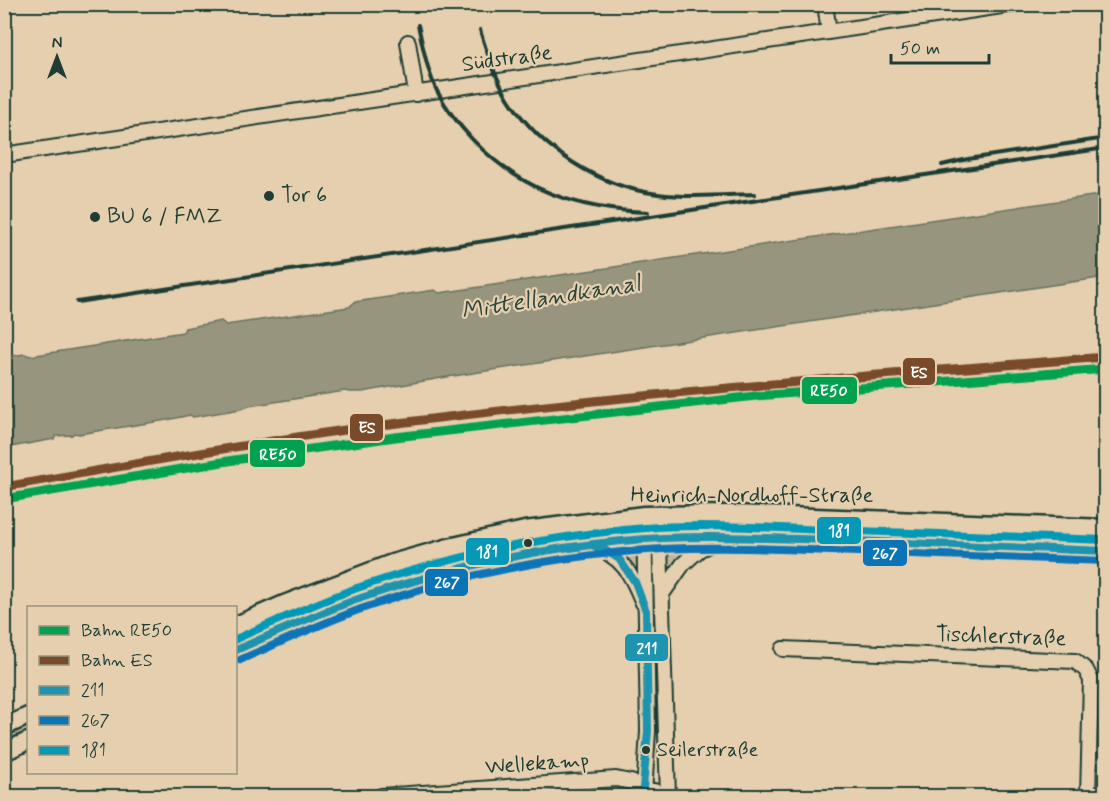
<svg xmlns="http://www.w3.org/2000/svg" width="1110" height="801" viewBox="0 0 1110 801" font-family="Mynerve,sans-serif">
	<rect width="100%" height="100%" fill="#e5cfae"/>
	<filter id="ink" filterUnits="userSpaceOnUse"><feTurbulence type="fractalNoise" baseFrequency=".0167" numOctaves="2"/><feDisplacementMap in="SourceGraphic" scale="12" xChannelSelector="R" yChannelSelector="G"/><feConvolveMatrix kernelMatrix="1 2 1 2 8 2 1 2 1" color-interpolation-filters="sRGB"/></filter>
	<g filter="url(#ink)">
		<path fill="#c4b79a" stroke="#727a67" stroke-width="1.5" d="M831,524L866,525V529L840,528L802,532L710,530V526L781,527Z
			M909,527L1101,534V538L1017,535L972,539L907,536L897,533V530Z
			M590,528V531L543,537L509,543L470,558L416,573L236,642V633L286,610L413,564L508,541Z
			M691,544V546C682,554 675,561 669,573H667L666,545Z
			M639,546L640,574H637L626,558L616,549Z
			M28,724V732L5,745L4,735Z"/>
		<path fill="#97957d" stroke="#677260" stroke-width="1.5" d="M1105,194V277L447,377L362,392H349L345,391L249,406L241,409L193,417L190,415L167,420L79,434L74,433L72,435L56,436L54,439L5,448V357L25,354L30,356L183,332L185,328L221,321L226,325L349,307L355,302L435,290L439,293L453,291Z"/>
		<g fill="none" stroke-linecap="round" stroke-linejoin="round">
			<defs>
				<path id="minor" d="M825,4L829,32
					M408,42L416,94
					M4,155L1015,4
					M659,514L668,796
					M591,545C623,557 631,573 643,603
					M662,594L683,564L700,549L726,538
					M783,649L1075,661L1086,670L1091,680L1088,796
					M644,794L648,731L644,515
					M381,796L616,779L631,782L643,788L671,796"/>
				<path id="major" d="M236,625L284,604L392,563L449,547L525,530L644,515L734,514L1106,528
					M236,650C277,632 318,613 361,598C457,565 557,545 657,538C713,534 769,538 825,540C918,543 1012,547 1106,551
					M4,727L28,716
					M4,752L28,741"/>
			</defs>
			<use href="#minor" stroke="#1f3d34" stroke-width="18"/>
			<use href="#major" stroke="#1f3d34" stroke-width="21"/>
			<use href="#minor" stroke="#e5cfae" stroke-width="14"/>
			<use href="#major" stroke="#e5cfae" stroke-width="16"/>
			<path stroke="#1f3d34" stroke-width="4" d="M418,25C423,47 427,70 437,91C446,108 459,125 472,139C520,190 578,210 648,212
				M480,30C487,54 495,77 508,98C540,149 599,187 658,194C690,198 723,195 755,194
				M942,165L968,159L1106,138
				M77,302L1106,148"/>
			<defs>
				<path id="bus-1" d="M570,548L591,545L605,550L619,559L635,582L646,611L648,731L643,788L644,796
					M236,650C277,632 319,613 361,598C445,569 533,549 622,541C691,534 760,538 830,540C922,543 1014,547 1106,551"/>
				<path id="bus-2" d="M240,660C280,642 320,624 361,609C445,579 533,560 622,552C691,545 760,548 830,551C922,554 1014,558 1106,561"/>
				<path id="bus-3" d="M236,639C276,621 315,603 357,588C453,555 555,534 658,527C715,524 772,528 830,530C922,533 1014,537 1106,540"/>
			</defs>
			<use href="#bus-1" stroke="#e5cfae" stroke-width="12"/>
			<use href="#bus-2" stroke="#e5cfae" stroke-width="12"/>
			<use href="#bus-3" stroke="#e5cfae" stroke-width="12"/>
			<use href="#bus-1" stroke="#1e94b0" stroke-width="8"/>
			<use href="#bus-2" stroke="#0b74b7" stroke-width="8"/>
			<use href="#bus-3" stroke="#0599b7" stroke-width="8"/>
			<defs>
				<path id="rail-1" d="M4,499L234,460L395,437L756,396L1106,369"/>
				<path id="rail-2" d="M4,487C118,467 231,446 345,430C598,396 852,377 1106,357"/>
			</defs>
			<use href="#rail-1" stroke="#e5cfae" stroke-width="14"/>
			<use href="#rail-2" stroke="#e5cfae" stroke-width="14"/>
			<use href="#rail-1" stroke="#02a150" stroke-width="9"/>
			<use href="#rail-2" stroke="#7a4b2a" stroke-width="9"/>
		</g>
	</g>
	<g fill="#1f3d34" stroke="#e5cfae" stroke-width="2">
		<circle cx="269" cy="196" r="6"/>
		<circle cx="95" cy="217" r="6"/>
		<circle cx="528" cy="543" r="5"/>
		<circle cx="646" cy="750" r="5"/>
	</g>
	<g text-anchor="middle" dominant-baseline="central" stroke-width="4.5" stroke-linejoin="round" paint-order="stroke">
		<g font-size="20" fill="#1f3d34" stroke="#e5cfae" text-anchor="start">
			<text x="657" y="750">Seilerstraße</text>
		</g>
		<g font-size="22" fill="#1f3d34" stroke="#e5cfae">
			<text transform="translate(507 59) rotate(-8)">Südstraße</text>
			<text x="752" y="496">Heinrich-Nordhoff-Straße</text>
			<text transform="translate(1001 637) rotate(2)">Tischlerstraße</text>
			<text transform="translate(537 764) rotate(-4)">Wellekamp</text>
		</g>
		<g font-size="22" fill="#1f3d34" stroke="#e5cfae" text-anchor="start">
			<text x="281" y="196">Tor 6</text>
			<text x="107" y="217">BU 6 / FMZ</text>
		</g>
		<g font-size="24" font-style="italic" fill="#2b463b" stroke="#e5cfae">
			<text transform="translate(551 298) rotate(-9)">Mittellandkanal</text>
		</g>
	</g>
	<g stroke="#e5cfae" stroke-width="2">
		<rect x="902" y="357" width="34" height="29" rx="6" fill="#7a4b2a"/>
		<rect x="801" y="376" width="57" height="29" rx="6" fill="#02a150"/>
		<rect x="349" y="413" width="35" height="29" rx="6" fill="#7a4b2a"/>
		<rect x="249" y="439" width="57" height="29" rx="6" fill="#02a150"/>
		<rect x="816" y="516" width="46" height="29" rx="6" fill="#0599b7"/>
		<rect x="465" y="537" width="45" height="29" rx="6" fill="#0599b7"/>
		<rect x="862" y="539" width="46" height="28" rx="6" fill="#0b74b7"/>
		<rect x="424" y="568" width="45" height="29" rx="6" fill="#0b74b7"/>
		<rect x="624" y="633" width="45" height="29" rx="6" fill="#1e94b0"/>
	</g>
	<g font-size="16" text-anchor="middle" font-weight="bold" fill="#fff">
		<text x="919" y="378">ES</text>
		<text x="829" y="396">RE50</text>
		<text x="367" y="433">ES</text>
		<text x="278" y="460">RE50</text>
		<text x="839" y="536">181</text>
		<text x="487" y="557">181</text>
		<text x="885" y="559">267</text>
		<text x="447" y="588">267</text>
		<text x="647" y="654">211</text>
	</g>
	<rect width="1110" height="801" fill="none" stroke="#e5cfae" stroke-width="24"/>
	<rect x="12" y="12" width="1086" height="777" fill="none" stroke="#1f3d34" stroke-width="2" filter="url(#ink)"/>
	<rect x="27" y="606" width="210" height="168" fill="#e5cfae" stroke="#96957d" stroke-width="1.5"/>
	<rect x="39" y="626" width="30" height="9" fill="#02a150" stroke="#96957d" stroke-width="1.5"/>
	<text x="81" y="636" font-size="18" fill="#1f3d34">Bahn RE50</text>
	<rect x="39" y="656" width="30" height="9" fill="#7a4b2a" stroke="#96957d" stroke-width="1.5"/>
	<text x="81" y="666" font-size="18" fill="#1f3d34">Bahn ES</text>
	<rect x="39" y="686" width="30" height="9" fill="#1e94b0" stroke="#96957d" stroke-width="1.5"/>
	<text x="81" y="696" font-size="18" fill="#1f3d34">211</text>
	<rect x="39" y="716" width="30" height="9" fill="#0b74b7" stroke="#96957d" stroke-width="1.5"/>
	<text x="81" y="726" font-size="18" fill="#1f3d34">267</text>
	<rect x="39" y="746" width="30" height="9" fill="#0599b7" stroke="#96957d" stroke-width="1.5"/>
	<text x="81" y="756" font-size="18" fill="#1f3d34">181</text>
	<g transform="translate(57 57)" stroke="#e5cfae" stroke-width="4.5" paint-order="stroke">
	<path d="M0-4.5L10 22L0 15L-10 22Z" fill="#1f3d34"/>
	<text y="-9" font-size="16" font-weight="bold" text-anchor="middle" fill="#1f3d34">N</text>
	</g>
	<path d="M891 54v9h98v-9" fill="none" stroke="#1f3d34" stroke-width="3"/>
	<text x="900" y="54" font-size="18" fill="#1f3d34" stroke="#e5cfae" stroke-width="4.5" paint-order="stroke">50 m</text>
</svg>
